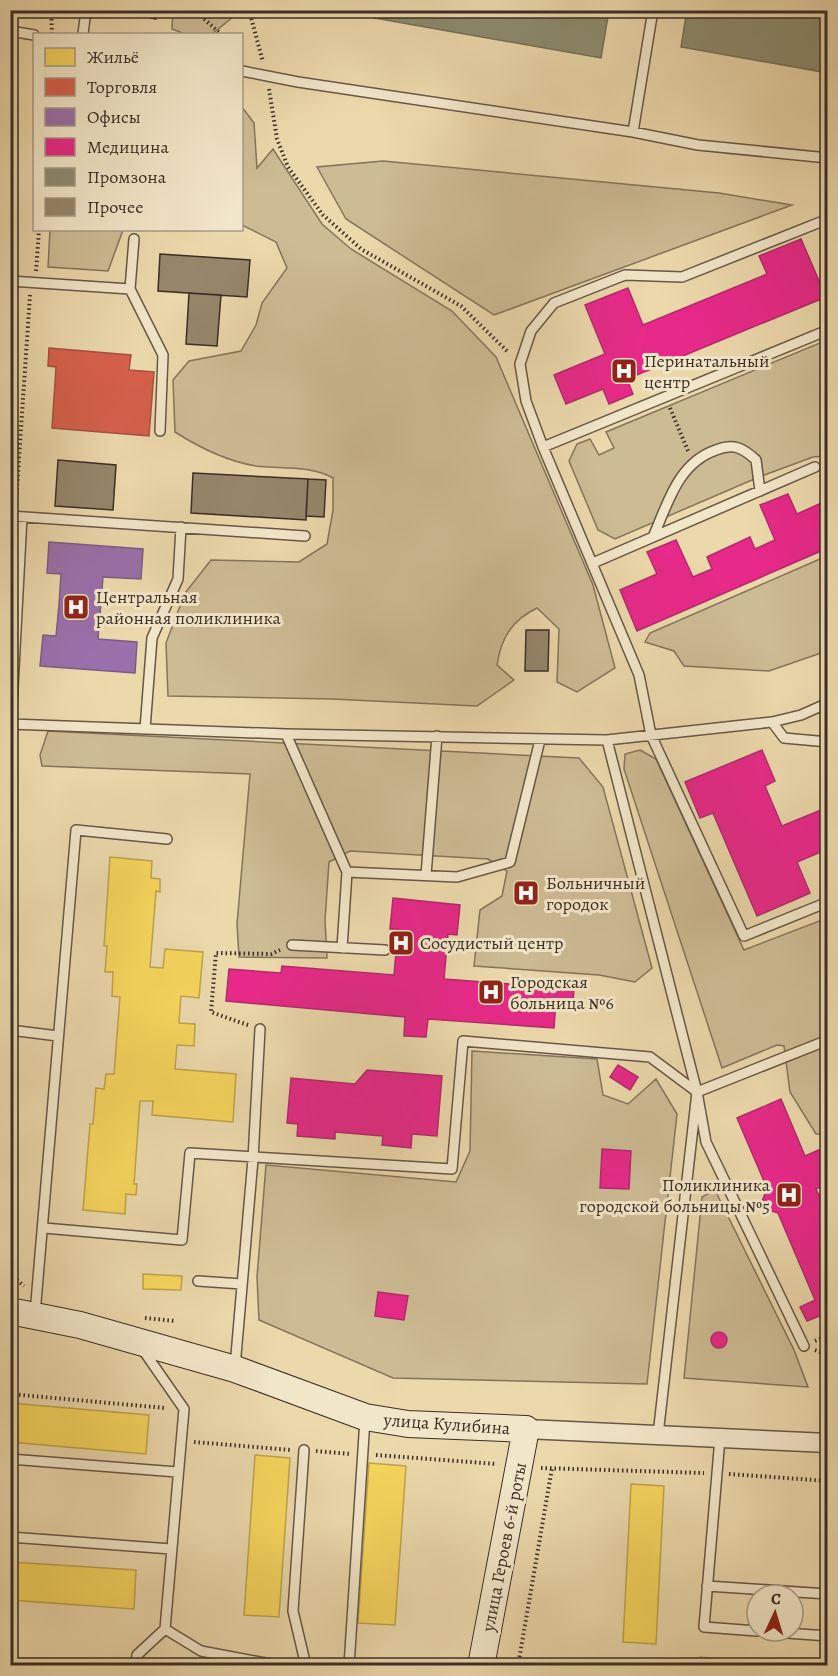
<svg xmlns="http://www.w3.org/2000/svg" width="838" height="1676" viewBox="0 0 838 1676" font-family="Alegreya,serif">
	<rect width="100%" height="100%" fill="#ebd8ab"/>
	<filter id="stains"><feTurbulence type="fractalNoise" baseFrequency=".00333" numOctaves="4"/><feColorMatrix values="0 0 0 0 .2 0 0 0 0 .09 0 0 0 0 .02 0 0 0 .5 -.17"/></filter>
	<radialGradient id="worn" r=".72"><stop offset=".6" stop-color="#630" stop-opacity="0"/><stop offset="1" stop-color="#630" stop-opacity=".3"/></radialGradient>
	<path fill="#cdbb94" stroke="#84745d" stroke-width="1.5" d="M173,11L238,10L239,12L212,34H185L172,29Z
		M242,107L254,123L257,168L273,149L322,224L351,249L452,311L496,357L593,585L615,668L577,692L557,682L559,629L537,608C512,620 501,638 497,665L514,680L477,706L332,699L168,696L166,643L185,593L211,560L299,562L327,544L333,510V478C310,465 281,469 256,466C226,461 200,448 175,432L173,380L189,361L241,351L256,325L262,303L287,268L276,242L242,225Z
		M383,161L719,193L792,205L494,315L346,219L317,167Z
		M50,230H123L108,271L48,267Z
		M827,340V456L813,457L759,477L615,539L598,530L569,461L577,444L590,439L599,455L614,448L606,432Z
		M827,556V651L769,671L684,666L674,651L645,642L650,633Z
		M48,731L579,758L603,787L652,968L635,982L599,975L474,966L480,910L502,896L507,871L488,859L350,851L329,862L325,920L327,958L239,957L237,924L250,774L42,766L40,755Z
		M640,750L656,759L744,950L827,918L828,1020L822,1028L828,1037L827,1134H816L790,1092L784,1046L777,1045L722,1068L624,769L625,754Z
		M472,1051L597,1059L603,1095L628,1104L656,1079L677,1114L647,1384L393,1378L259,1320L257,1277L266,1165L456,1182L470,1151Z
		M715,1190L794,1350L808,1387L684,1378L702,1197Z"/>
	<path fill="#f6d55c" stroke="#bea34c" stroke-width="1.5" d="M110,857L152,861L151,878L160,879V892L156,891L150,967L163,968L165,949L203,952L199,998L181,996L179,1023L195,1024L194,1046L177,1045L175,1069L236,1074L233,1122L152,1115L153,1101H140L134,1184H137L136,1195L126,1194L125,1214L83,1210L90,1124H93L96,1088L104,1089L106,1074H114L120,997L112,996L113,972H105L107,946H104Z
		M143,1274L182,1276L181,1290L143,1289Z
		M10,1403L149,1415L146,1454L10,1442Z
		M255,1455L290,1458L279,1617L244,1615Z
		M369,1463L406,1466L395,1625L358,1623Z
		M631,1484L664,1486L656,1644L623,1642Z
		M10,1562L136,1570L134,1609L10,1600Z
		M700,1657L795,1666H699Z"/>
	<path fill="#d6604d" stroke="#a75141" stroke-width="1.5" d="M49,348L131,355L129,370L154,372L149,436L52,428L56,367L48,366Z"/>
	<path fill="#9970ab" stroke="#7c5c83" stroke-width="1.5" d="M49,542L143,549L141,579L103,577L98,639L137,642L135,673L40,666L43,635L56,636L59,605L61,574L47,573Z"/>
	<path fill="#e7298a" stroke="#b32a6c" stroke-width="1.5" d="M801,239L826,297L627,379L633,394L609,404L603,389L566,404L554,375L605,354L585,305L628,288L643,325L767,274L759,256Z
		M788,494L797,514L828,500V548L637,631L620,590L657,574L647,552L676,540L693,577L712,569L707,557L750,537L755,549L775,540L760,505Z
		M762,750L775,781L765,786L782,826L828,807V849L797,862L810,893L757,916L713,813L700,818L685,782Z
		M393,898L460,905L457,935L448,934L444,979L574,989L573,1002L556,1001L554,1028L428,1019L426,1037L404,1036L405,1017L226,1001L229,969L281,973L282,966L394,975L398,929H390Z
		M618,1065L638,1077L630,1090L610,1077Z
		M367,1070L442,1076L437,1136L412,1134L411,1148L382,1145L383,1136L335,1132V1139L297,1136L298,1124L287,1123L291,1078L355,1084Z
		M781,1099L805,1156L828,1146V1184L816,1189L828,1215L826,1324L822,1315L807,1321L800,1307L815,1300L778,1213L760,1207L767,1188L737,1118Z
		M602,1149L631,1151L629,1189L600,1188Z
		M378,1292L408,1296L404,1320L375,1316Z
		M711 1340a8 8 0 1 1 16 0a8 8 0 1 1-16 0Z"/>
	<path fill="#8c8c6e" stroke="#737058" stroke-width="1.5" d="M375,10H609L601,58L374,18Z
		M687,10H828V73L681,47Z"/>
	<path fill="#96866b" stroke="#3a2e26" stroke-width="1.5" d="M117,10H158L156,19Z
		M160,254L250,260L247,297L158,291Z
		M189,293L221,295L217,346L186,344Z
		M58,460L116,465L113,510L55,506Z
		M193,473L308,479L306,520L191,513Z
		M308,479L326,480L324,517L306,516Z
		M526,630H549L548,671H525Z"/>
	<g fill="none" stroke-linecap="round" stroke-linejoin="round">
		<defs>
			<path id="lane" d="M10,31L34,35
				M83,34L86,10
				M242,71L298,82L633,132L698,145L828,158
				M633,132L653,10
				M828,219L682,277L625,275L554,303L531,331L520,364L526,401L543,447L639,675L651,735L744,936L828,902
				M10,281L130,289L134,239
				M130,289L163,355L160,431
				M543,447L828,330
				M10,516L305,536
				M653,537C668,503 678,463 716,450C734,443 743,448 756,460L760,491
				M593,563L815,467
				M772,722L784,738L828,742
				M10,724L286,734L607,740L772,722L801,715L828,703
				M145,729L152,638L178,579L181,527
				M286,734L347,872L457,877L510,862L540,740
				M607,740L697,1092L706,1142L804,1346
				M10,744L22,517
				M426,875L437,736
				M292,945L385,950
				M342,948L347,872
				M10,1030L58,1036
				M697,1092L828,1040
				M44,1228L182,1240L190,1153L452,1169L463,1041L650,1057L697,1092L658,1435
				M198,1281L242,1284
				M35,1314L76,830L167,839
				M235,1367L253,1159L260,1029
				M720,1438L704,1627L757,1631
				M304,1450L293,1611L306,1666
				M10,1459L177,1472
				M10,1537L171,1549
				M707,1586L828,1594
				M165,1629L201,1651L281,1666
				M760,1631L828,1636
				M136,1666L137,1655L165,1629L184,1409L143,1350
				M349,1666L365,1419"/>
			<path id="street" d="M526,1429L828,1443"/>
			<path id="secondary" d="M10,1311L80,1325L235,1369L365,1417L408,1424L526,1429L481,1666"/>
		</defs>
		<use href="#lane" stroke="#665847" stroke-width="12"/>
		<use href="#street" stroke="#665847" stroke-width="21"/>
		<use href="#secondary" stroke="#3a2e26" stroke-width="28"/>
		<path stroke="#3a2e26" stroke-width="4" stroke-dasharray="1.5 3" stroke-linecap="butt" d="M51,10L52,34
			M194,10L221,34
			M249,10L263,62
			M269,89L277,139L288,167L323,215L361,249L461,306L509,353
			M36,271L39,230
			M670,408L688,451
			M16,503L30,295
			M248,1025L211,1012L216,953L271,954L280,950
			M10,1274L24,1286
			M145,1318L175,1321
			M815,1341L828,1336
			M815,1350L828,1355
			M10,1394L165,1408
			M194,1442L291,1450
			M316,1451L351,1454
			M376,1455L497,1464
			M541,1468L704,1473
			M729,1474L828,1481
			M518,1666L552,1468"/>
		<use href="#lane" stroke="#f2e6c8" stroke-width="9"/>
		<use href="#street" stroke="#f2e6c8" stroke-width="18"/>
		<use href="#secondary" stroke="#f2e6c8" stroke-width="26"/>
	</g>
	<defs>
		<symbol id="hospital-square" viewBox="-11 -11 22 22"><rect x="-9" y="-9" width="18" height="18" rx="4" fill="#8f2418" stroke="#f2e6c8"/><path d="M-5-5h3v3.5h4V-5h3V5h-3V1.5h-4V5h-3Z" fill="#fff"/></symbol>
	</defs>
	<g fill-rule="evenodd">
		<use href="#hospital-square" x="609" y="356" width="30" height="30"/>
		<use href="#hospital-square" x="61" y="592" width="30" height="30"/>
		<use href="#hospital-square" x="511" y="878" width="30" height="30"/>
		<use href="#hospital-square" x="386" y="928" width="30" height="30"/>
		<use href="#hospital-square" x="476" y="977" width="30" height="30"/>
		<use href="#hospital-square" x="774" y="1180" width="30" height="30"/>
	</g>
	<g text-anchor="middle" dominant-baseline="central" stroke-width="6" stroke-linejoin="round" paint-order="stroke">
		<g font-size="18" fill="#3a2e26" stroke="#f2e6c8" text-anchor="start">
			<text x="644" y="361">Перинатальный<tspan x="644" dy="21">центр</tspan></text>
			<text x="96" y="597">Центральная<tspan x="96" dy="21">районная поликлиника</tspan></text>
			<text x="546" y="883">Больничный<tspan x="546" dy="21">городок</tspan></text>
			<text x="420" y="943">Сосудистый центр</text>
			<text x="510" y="982">Городская<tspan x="510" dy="21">больница №6</tspan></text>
			<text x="770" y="1185" text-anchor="end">Поликлиника<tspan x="770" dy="21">городской больницы №5</tspan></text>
		</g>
		<g font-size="18" fill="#3a2e26" stroke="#f2e6c8">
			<text transform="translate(447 1424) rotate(4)">улица Кулибина</text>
			<text transform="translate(504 1547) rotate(-79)">улица Героев 6-й роты</text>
		</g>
	</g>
	<rect width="838" height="1676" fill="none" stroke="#ebd8ab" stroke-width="36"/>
	<rect x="12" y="12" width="814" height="1652" fill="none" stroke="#3a2e26" stroke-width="3"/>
	<rect x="18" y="18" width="802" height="1640" fill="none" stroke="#3a2e26" stroke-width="1.5"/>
	<rect x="33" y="33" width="210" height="198" fill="#f2e6c8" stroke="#a89c87" stroke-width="1.5"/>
	<rect x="45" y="48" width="30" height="18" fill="#f6d55c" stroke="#a89c87" stroke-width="1.5"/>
	<text x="87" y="63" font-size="18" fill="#3a2e26">Жильё</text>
	<rect x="45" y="78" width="30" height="18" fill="#d6604d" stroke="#a89c87" stroke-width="1.5"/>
	<text x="87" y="93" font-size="18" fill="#3a2e26">Торговля</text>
	<rect x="45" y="108" width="30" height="18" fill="#9970ab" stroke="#a89c87" stroke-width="1.5"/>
	<text x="87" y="123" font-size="18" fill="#3a2e26">Офисы</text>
	<rect x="45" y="138" width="30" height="18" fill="#e7298a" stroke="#a89c87" stroke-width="1.5"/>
	<text x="87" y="153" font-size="18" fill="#3a2e26">Медицина</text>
	<rect x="45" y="168" width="30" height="18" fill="#8c8c6e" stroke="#a89c87" stroke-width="1.5"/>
	<text x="87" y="183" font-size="18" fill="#3a2e26">Промзона</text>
	<rect x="45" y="198" width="30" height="18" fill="#96866b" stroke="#a89c87" stroke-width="1.5"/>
	<text x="87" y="213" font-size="18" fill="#3a2e26">Прочее</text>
	<g transform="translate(775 1613) rotate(4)"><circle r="28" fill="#f2e6c8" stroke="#a89c87" stroke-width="1.5"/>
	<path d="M0-4.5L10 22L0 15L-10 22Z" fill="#8f2418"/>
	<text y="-9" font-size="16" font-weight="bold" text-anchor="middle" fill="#3a2e26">С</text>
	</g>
	<rect width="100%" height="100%" filter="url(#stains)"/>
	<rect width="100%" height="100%" fill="url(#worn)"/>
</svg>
